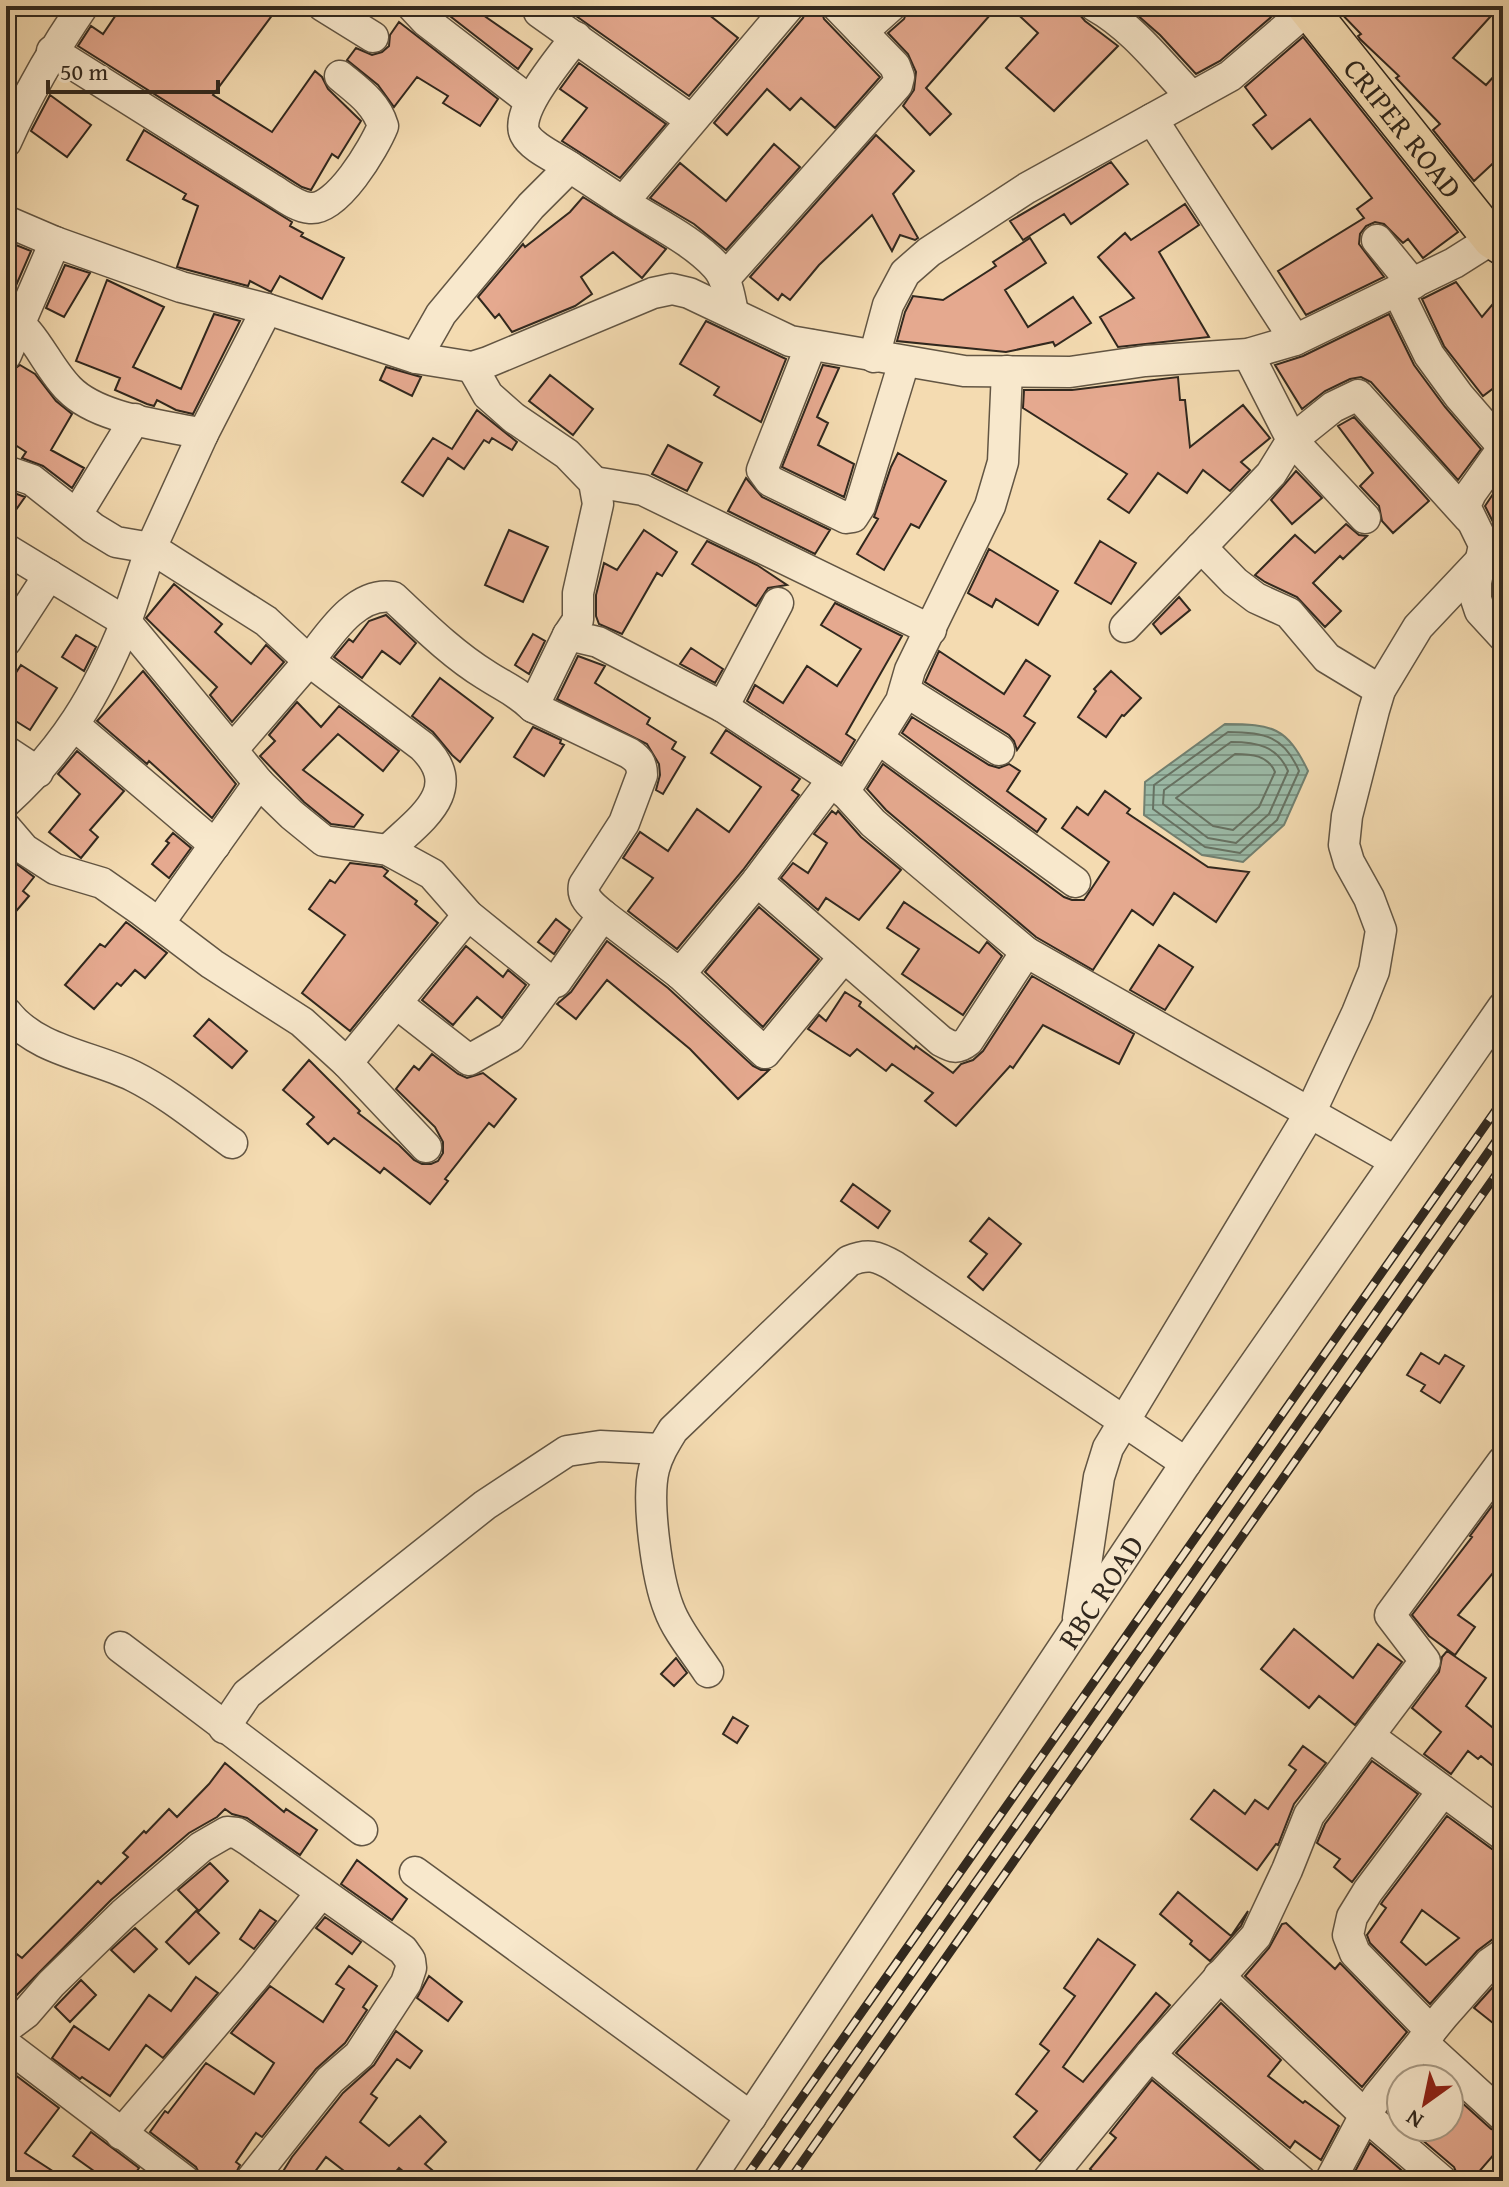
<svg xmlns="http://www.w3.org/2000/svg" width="1509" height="2187" viewBox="0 0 1509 2187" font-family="'Gentium Book Plus',serif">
	<defs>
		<pattern id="water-rules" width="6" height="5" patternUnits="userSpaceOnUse" patternTransform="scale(2)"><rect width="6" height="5" fill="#9cbba8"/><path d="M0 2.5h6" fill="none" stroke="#809888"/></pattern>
	</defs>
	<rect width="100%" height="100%" fill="#f4dbb1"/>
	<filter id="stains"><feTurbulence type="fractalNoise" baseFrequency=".0025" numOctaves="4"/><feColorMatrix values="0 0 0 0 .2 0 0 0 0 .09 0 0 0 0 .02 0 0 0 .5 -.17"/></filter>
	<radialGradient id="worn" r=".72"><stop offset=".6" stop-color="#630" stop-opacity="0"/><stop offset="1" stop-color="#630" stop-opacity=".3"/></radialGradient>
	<path fill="url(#water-rules)" stroke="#718071" stroke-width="2" d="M1225,724C1272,724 1287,727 1308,771L1284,825L1243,862L1202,855L1144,815L1145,782Z"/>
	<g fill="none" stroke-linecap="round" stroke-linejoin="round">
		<path stroke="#667263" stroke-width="2" d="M1228,732C1264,732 1284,736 1299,771L1277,820L1240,853L1205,847L1153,809L1154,785Z
			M1231,742C1257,742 1277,746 1288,771L1269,814L1236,843L1208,838L1163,804L1164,790Z
			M1235,754C1251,754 1268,755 1275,772L1259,807L1233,830L1213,826L1176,798Z"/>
	</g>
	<path fill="#e5a98f" stroke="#31281e" stroke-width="2" fill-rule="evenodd" d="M122,6H279L213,95L272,132L315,71L322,77L328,89L361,121L338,158L332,154L311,190L302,187L78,46L91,26L103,34Z
		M437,6H489L483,15L532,49L518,69Z
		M562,6H698L738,38L689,96Z
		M808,6H820L824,19L880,77L835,128L801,98L790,110L767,89L727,135L714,123L803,18Z
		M909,6H998L926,88L951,114L930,135L903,106L914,90L916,72L908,54L888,33L904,19Z
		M1009,6H1077L1079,14L1085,21L1118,46L1054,111L1006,68L1038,33Z
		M1127,6H1284L1220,61L1196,74L1160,35Z
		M1334,6H1500L1453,58L1486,85L1503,66V154L1474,181L1433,130L1440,124L1396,78L1399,76L1360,39L1358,36L1361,34Z
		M399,22L498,99L480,126L443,103L448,96L417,77L394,107L378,85L347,60L356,48L372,55L382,52L389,46L390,35Z
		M1303,37L1458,232L1423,258L1408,239L1403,243L1384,224L1375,222L1366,226L1360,234L1359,244L1384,277L1306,315L1278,271L1364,218L1357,209L1372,198L1310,119L1272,149L1253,125L1266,115L1245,87Z
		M579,63L666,124L620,178L562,141L587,108L560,89Z
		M50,95L91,125L67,157L31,131Z
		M144,130L292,222L290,226L303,233L301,236L344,258L322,299L280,276L271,292L250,281L248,286L177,267L198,206L183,199L186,194L127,160Z
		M876,135L914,171L893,194L918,238L915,240L900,235L892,251L872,215L819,265L790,300L782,294L778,300L750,277Z
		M774,144L800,167L726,250L694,224L650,198L680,163L726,201Z
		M1111,162L1128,184L1071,224L1064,214L1023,240L1010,221Z
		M583,197L666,249L642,278L613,252L581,277L592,294L575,306L512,332L499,314L495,318L478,297L523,244L525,247L570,212Z
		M1185,204L1199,225L1159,252L1209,337L1118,347L1100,317L1134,298L1098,257L1125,233L1131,240Z
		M1030,238L1046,263L1005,290L1028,327L1073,297L1091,323L1055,346L1053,342L1006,352L897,341L905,312L913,296L943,300L996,266L993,262Z
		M6,241L31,251L11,297L6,296Z
		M65,265L90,273L64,317L46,308Z
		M107,280L164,307L133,367L181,389L214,314L240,321L193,414L176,410L157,400L154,406L147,404L115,390L120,378L76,361Z
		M1456,282L1482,317L1503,292V381L1483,396L1444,346L1422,299Z
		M1389,314L1414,365L1445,407L1481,449L1458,480L1371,382L1361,377L1350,379L1325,391L1302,409L1275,365L1303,356Z
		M706,321L786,359L761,422L714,395L719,387L680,364Z
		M20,365L35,374L56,401L72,414L51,450L84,468L72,488L43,466L22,458L26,452L6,439V380L10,372Z
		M823,365L839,368L817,417L828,423L818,445L854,464L844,497L782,467Z
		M386,367L421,377L412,396L380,380Z
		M550,375L593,409L573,435L529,401Z
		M1178,377L1180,400H1185L1190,447L1243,405L1270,438L1241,462L1250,470L1230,491L1203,470L1187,493L1158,473L1129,513L1108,499L1127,474L1023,408L1024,390H1072Z
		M477,410L517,442L512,450L492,438L489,443L484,440L464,469L448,458L423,496L402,482L433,438L452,449Z
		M1354,417L1429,501L1393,533L1382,521L1379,506L1360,486L1373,473L1338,426Z
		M668,445L702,463L687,491L652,474Z
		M898,453L946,481L919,528L911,524L884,570L857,554L878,519L874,517L891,467Z
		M1296,471L1322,498L1292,524L1271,500Z
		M746,478L762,497L830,530L815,554L728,511Z
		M1503,479V542L1485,506Z
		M6,490L25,497L6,524Z
		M1346,524L1359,535L1367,536L1343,559L1340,556L1313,583L1341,611L1325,627L1297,597L1265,582L1255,575L1295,535L1315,553Z
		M509,530L548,547L523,602L485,585Z
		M644,530L677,552L662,576L657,573L622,634L599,624L596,616V595L604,563L617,570Z
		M707,541L757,565L787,585L768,588L756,606L692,564Z
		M1100,541L1136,563L1111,604L1075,583Z
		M989,549L1058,591L1038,625L996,599L992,607L968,593Z
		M1503,568V609L1494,596L1496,575Z
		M174,584L222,624L215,632L251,664L266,645L284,662L232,722L210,695L217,687L146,618Z
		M1179,597L1190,610L1161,634L1153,624Z
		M835,603L902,636L846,734L855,740L841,763L747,701L755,685L783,703L807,666L837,686L861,649L821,625Z
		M386,615L416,643L400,664L382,651L362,678L334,657L349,639L353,642L369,621Z
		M533,634L545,641L529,674L515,665Z
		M76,635L96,647L84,671L62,657Z
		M691,648L723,669L715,683L680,664Z
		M939,651L1004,694L1026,660L1050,676L1024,716L1035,723L1017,750L1014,741L1009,735L925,682Z
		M578,656L605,666L595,683L650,718L647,724L676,742L672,749L685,757L663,794L656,790L660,775L659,764L647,744L557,699Z
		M21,665L57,688L30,730L6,715V688Z
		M143,671L236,784L212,818L149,761L147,764L97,721Z
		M1111,671L1141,698L1124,716L1122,715L1106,737L1078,717L1096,691L1094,689Z
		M440,678L493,718L460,762L452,755L433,732L412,716Z
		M297,702L321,727L339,706L399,751L383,771L338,734L303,770L363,815L354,827L331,824L304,802L260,756L275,741L269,735Z
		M912,717L989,765L999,768L1009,764L1020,771L1007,791L1046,819L1037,832L902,733Z
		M533,727L561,740L560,743L564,745L544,776L514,757Z
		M726,730L800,779L792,790L799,795L743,870L677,949L628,911L653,878L623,858L640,832L668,851L697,809L729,832L761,787L711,753Z
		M77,751L124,791L90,830L98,837L81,858L49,832L80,794L58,774Z
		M883,764L1064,897L1072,900H1084L1109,862L1062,828L1077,807L1088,815L1105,791L1130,809L1127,813L1208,867L1249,872L1216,922L1174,893L1153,925L1132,910L1093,970L1036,937L886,810L867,789Z
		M832,811L836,814L838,811L861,837L901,870L859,920L826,898L818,910L781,878L793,863L808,873L827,843L814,834Z
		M173,833L191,848L169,878L152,864L169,843L166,841Z
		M6,856L34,877L23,891L29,896L6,923Z
		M350,863L382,867L388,871L384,876L417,901L415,904L438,923L350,1031L302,993L345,935L309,909L330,880L335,883Z
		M904,902L979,953L987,942L1002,956L963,1015L902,974L919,949L887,928Z
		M759,907L819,959L763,1027L705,972Z
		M556,919L570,930L554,954L538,942Z
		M126,922L167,953L145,978L135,970L121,986L117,983L94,1009L65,985L100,944L105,947Z
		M607,941L668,988L753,1066L761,1070H769L738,1099L690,1049L607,980L576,1019L557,1004L571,992Z
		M1159,945L1193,967L1165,1010L1130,990Z
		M466,946L503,977L508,970L526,985L502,1018L477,997L453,1025L422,1000Z
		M1032,976L1134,1034L1119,1064L1043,1025L1013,1068L1010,1066L956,1126L925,1101L933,1093L892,1064L886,1071L857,1049L850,1056L808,1029L819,1015L826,1021L845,992L861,1002L859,1006L914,1049L916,1046L953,1073L961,1064L973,1060L983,1051Z
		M209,1019L247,1051L232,1068L194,1036Z
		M432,1054L458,1074L467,1078L483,1073L516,1099L494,1127L489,1123L445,1179L448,1181L430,1204L384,1168L380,1173L334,1138L328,1144L307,1124L314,1117L283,1090L309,1060L360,1111L358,1113L399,1145L414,1160L422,1164H431L438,1161L443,1153V1142L435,1127L396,1089L414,1066L419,1070Z
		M853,1184L890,1211L878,1228L841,1201Z
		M989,1218L1021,1244L983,1290L968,1277L987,1254L970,1241Z
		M1421,1353L1439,1364L1445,1355L1464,1366L1440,1403L1421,1391L1425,1385L1407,1375Z
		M1503,1491V1561L1458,1615L1475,1627L1455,1655L1429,1636L1412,1615L1472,1537L1470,1536Z
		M1294,1629L1353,1678L1378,1644L1402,1662L1355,1725L1319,1696L1309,1708L1261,1669Z
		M1447,1651L1486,1678L1466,1706L1503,1736V1774L1481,1756L1478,1759L1468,1751L1451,1774L1424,1754L1441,1732L1412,1708L1439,1672L1442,1657Z
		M676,1658L687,1673L674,1686L661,1674Z
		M733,1717L748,1726L737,1743L723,1734Z
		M1303,1746L1326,1763L1294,1804L1278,1845L1276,1844L1257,1870L1191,1819L1214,1790L1245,1814L1255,1800L1268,1809L1296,1770L1289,1765Z
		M1372,1761L1418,1794L1352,1882L1334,1867L1340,1859L1317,1843L1325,1824Z
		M225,1763L284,1812L286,1809L317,1830L300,1855L247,1818L232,1814L225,1809L217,1817L189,1833L111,1900L6,2006V1962L14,1952L22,1958L98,1881L101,1884L128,1857L123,1853L144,1831L146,1833L169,1809L177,1817L209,1784Z
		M1447,1816L1492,1849L1503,1853V1936L1493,1939L1477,1951L1430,2004L1370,1943L1367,1935L1386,1908L1381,1904L1383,1901ZM1422,1910L1459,1938L1426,1965L1401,1942Z
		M357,1860L407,1899L392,1920L341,1884Z
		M210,1863L228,1881L199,1911L178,1890Z
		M1178,1892L1231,1936L1248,1911L1241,1926L1210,1961L1190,1944L1192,1941L1160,1914Z
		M260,1910L276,1921L254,1949L240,1939Z
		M196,1911L219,1933L189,1964L166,1942Z
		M325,1917L361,1942L352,1954L316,1928Z
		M1286,1923L1335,1969L1340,1963L1407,2032L1362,2087L1245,1976L1269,1948L1282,1924Z
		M135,1928L157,1949L134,1972L111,1950Z
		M1098,1939L1135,1965L1063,2067L1083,2082L1156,1993L1170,2005L1040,2161L1014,2137L1037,2111L1016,2094L1049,2051L1040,2044L1075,1996L1064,1988Z
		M349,1966L377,1986L363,2007L367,2010L345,2043L316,2069L262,2137L256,2133L236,2162L240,2165L232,2181H203L196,2167L150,2132L165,2111L168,2113L206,2063L254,2094L274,2063L231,2033L270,1986L323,2022L344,1989L336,1984Z
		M429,1976L462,2002L448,2021L417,1998Z
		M196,1977L218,1993L163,2058L146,2045L110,2096L82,2077L80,2079L52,2058L74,2026L109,2050L149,1995L171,2011Z
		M1501,1978L1503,1979V2031L1474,2008Z
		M81,1980L96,1995L70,2022L55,2007Z
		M1221,2003L1281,2060L1268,2076L1303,2103L1305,2101L1339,2126L1321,2160L1295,2141L1290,2148L1176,2053Z
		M396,2031L422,2051L410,2068L397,2059L371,2094L377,2098L360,2122L389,2146L420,2116L446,2142L425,2164L445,2181H415L399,2168L388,2181H357L326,2157L308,2181H277L292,2157L343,2093L374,2065Z
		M6,2068L59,2108L25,2153L68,2181H6Z
		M1152,2080L1268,2177L1265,2181H1104L1090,2169L1116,2138L1110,2133Z
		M1449,2091L1491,2129L1503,2134V2144L1471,2181H1460L1454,2167L1407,2127H1449Z
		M1401,2096V2122L1389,2112Z
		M91,2132L139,2168L130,2181H108L73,2156Z
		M1370,2143L1414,2181H1350Z"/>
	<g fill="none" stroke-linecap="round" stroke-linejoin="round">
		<defs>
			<g id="minor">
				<path d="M323,6L373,37"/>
				<path d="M412,6L426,21L530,101"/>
				<path d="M1095,6C1133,27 1162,66 1192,97"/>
				<path d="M539,12L691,120"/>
				<path d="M862,32L891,6"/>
				<path d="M52,51L270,188C282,195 296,207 310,208C337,211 374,148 383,126C376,103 358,91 340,76"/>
				<path d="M1152,119L1295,340"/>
				<path d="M6,142C28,93 53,50 83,6"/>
				<path d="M570,167C557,158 532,148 525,134C513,112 563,55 576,37"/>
				<path d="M6,221L55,242L181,287L267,309L416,358L472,367L488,362L653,293L672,289L689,293L790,341L964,371L1070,372L1145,361L1248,354L1295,340L1454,263L1492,239L1503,226"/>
				<path d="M1377,240L1413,284"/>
				<path d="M724,279L897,85L899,77L895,66L837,6"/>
				<path d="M1398,292L1429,355L1459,396L1503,447"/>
				<path d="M267,309L203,434L151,548L126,622L259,783L292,815L324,841L388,850L432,874L468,915L551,982H556L603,915L680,974L757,881L833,779"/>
				<path d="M733,313C730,297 727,278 716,266C691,239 653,222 623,202L789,6"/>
				<path d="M6,314C35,330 46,366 69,389C98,419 163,425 203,434"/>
				<path d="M811,345L762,470L770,481L846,518L853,517L860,506L904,362"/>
				<path d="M6,355L55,242"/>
				<path d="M874,357L888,305L905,273L929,252L1027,188L1230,76L1308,9"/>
				<path d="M416,358L441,314L531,206L570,167L623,202"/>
				<path d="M472,367L488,395L514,418L567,454L594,482L598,504L578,593V620L568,635L598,642L723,707L833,779L873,823L1026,952L1395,1161"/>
				<path d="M1503,448L1471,493L1465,506L1484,545L1476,582V599L1480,611L1503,636"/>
				<path d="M6,471L32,480L93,528L116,542L151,548L266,621L309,661C329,635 356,591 393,597C422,624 452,654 486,675C506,688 515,690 533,707L568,635"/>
				<path d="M594,482L643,490L931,630"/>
				<path d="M77,514L135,419"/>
				<path d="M1365,518L1292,440L1333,407L1358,395L1469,518"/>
				<path d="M1201,547L1235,582L1256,598L1289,613L1327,658L1380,690"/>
				<path d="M6,549L126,622C97,695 64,749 6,802"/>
				<path d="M1125,627L1271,474L1292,440L1248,354"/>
				<path d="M6,641L49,575"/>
				<path d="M905,691L999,750"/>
				<path d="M533,707L629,753C638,759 642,763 642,775L624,823L584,885C581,899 594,907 603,915"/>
				<path d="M723,707L778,603"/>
				<path d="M74,725L215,845"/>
				<path d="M879,739L1075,882"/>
				<path d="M232,750L309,661L422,746C467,790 420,819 388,850"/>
				<path d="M6,751L38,772"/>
				<path d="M844,792L901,701L910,670L990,506L1003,462L1007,371"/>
				<path d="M6,828L24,849L55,869L102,883L142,911L212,964L302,1022L347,1063L468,915"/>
				<path d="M757,881L941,1041C952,1047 957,1050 968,1041L1026,952"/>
				<path d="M159,923L259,783"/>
				<path d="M680,974L765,1053L844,957"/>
				<path d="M396,1003L469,1060L510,1037L551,982"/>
				<path d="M6,1012C36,1051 92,1056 133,1076C169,1094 200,1120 232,1143"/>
				<path d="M347,1063L426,1147"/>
				<path d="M1078,1618L1099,1477L1108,1448L1310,1113L1357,1013L1374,971L1381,930L1369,898L1349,862L1344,845L1347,816L1374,710L1380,690L1418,627L1484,557"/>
				<path d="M120,1647L362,1830"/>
				<path d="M708,1672C695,1652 677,1631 669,1609C657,1579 646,1500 654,1469C658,1454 665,1443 673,1430L849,1261C868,1253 877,1256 894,1266L1186,1463"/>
				<path d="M224,1728L247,1694L485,1505L567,1451L600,1446L660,1449"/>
				<path d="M1369,1736L1503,1835"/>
				<path d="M415,1872L751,2117"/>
				<path d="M1219,1976L1365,2115L1442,2181"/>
				<path d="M6,2028L26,2013L51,1984L123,1914L201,1847L227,1832L237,1833L248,1840L403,1950L410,1960L411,1968L406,1983L359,2055L330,2080L250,2181"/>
				<path d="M1431,2031L1355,1953L1348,1935L1352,1917L1368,1891L1443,1791"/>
				<path d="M1422,2042L1503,2116"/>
				<path d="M6,2045L185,2181"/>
				<path d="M121,2134L254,1978L320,1894"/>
				<path id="s1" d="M708,2181L1186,1463L1503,1007"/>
				<path d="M1047,2181L1150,2055"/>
				<path d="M1301,2181L1150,2055L1256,1936L1287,1870L1309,1815L1425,1661L1390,1615L1503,1461"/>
				<path d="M1330,2181L1365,2115L1378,2096L1444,2015L1490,1963L1503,1954"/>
			</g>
			<g id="major">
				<path id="s2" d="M1306,6L1492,239L1503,246"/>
			</g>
		</defs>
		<use href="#minor" stroke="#625543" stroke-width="33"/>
		<use href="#major" stroke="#31281e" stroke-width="41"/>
		<use href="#minor" stroke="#f8e8cc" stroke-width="30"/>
		<use href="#major" stroke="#f4dbb1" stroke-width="38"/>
		<defs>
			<path id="rail" d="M743,2181L1503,1100
				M766,2181L1503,1131
				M789,2181L1503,1165"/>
		</defs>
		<use href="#rail" stroke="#31281e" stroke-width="9"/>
		<use href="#rail" stroke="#f8e8cc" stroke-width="6" stroke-dasharray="18" stroke-linecap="butt"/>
	</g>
	<g text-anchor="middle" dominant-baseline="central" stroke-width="7" stroke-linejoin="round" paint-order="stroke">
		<g font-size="30" fill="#31281e" stroke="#f8e8cc">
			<text stroke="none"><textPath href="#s2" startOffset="156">CRIPER ROAD</textPath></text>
			<text stroke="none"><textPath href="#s1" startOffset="708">RBC ROAD</textPath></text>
		</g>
	</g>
	<rect width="1509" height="2187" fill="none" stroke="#f4dbb1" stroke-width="32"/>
	<rect x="8" y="8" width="1493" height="2171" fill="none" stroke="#31281e" stroke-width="4"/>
	<rect x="16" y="16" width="1477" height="2155" fill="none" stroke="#31281e" stroke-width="2"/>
	<g transform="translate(1425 2103) rotate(213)"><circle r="38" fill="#f8e8cc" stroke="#a89b86" stroke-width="2"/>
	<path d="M0-6L14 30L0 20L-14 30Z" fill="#8f2418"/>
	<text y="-12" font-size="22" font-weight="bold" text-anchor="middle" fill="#31281e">N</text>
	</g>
	<path d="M48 80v12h170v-12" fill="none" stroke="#31281e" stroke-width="4"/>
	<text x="60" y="80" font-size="24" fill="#31281e" stroke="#f8e8cc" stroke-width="6" paint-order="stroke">50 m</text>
	<rect width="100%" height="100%" filter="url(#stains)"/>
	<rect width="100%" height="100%" fill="url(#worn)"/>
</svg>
